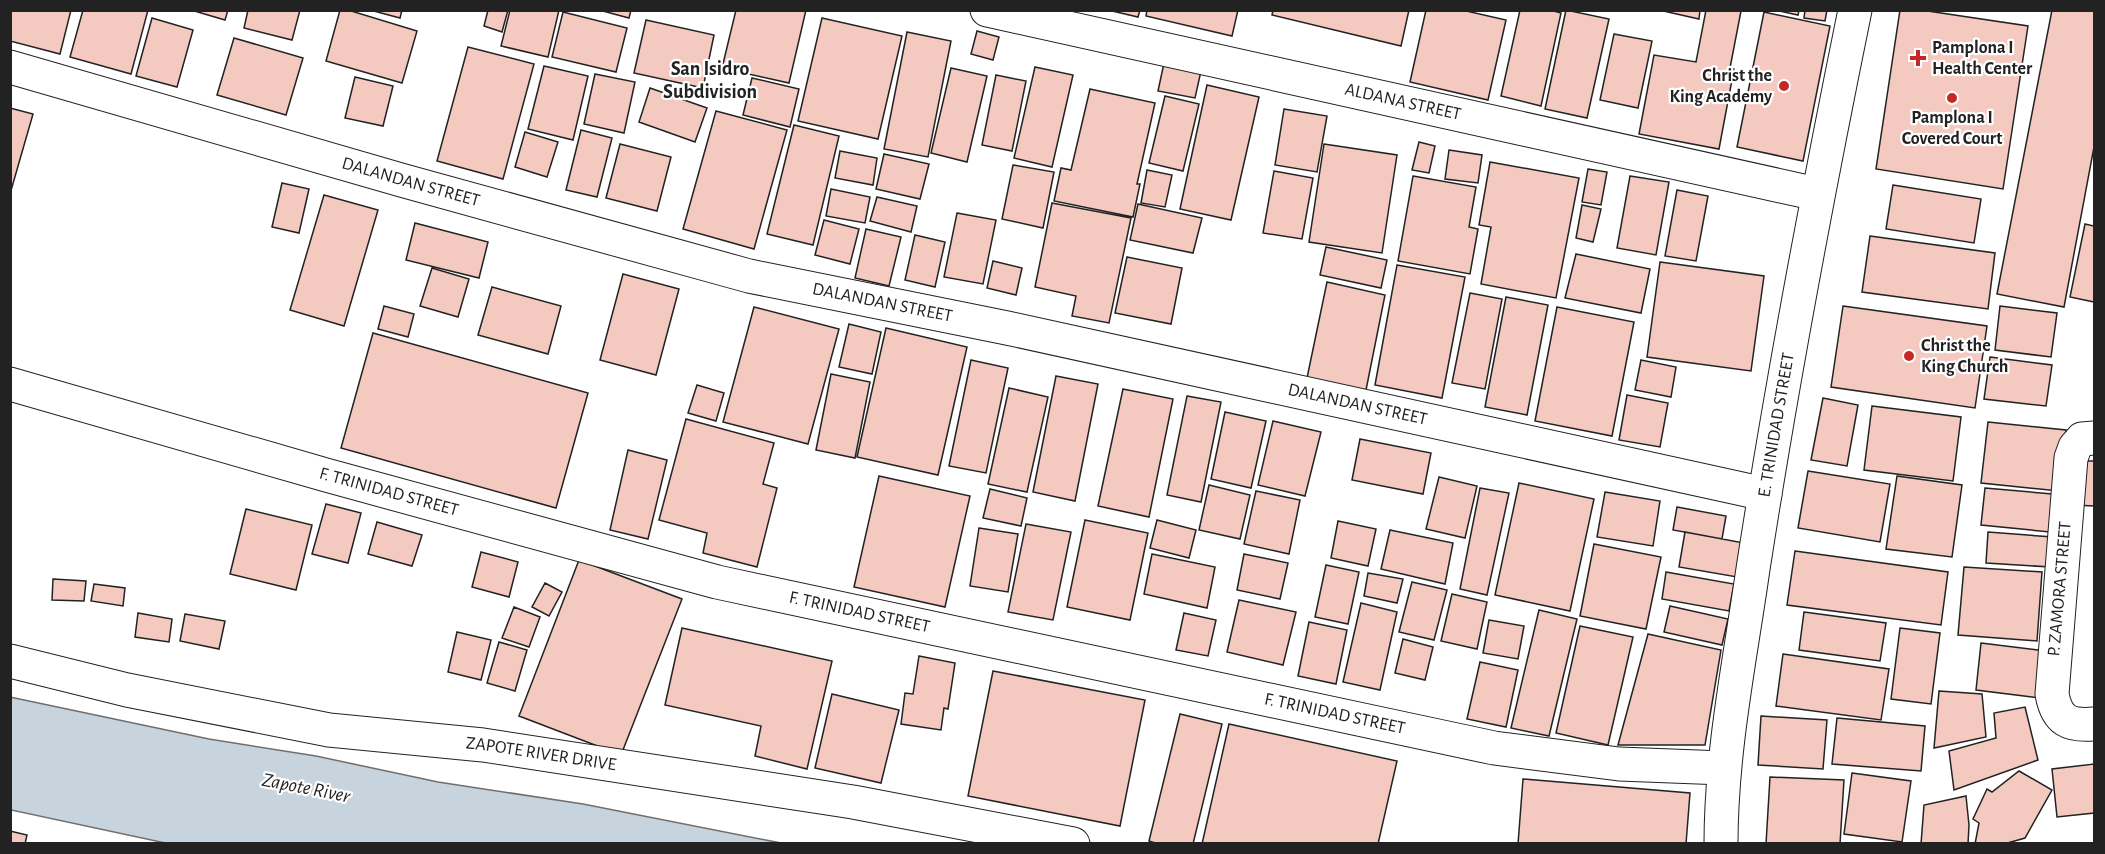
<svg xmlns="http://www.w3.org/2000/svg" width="2105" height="854" viewBox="0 0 2105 854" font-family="'Alegreya Sans',sans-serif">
	<rect width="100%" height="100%" fill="#fff"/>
	<path fill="#c7d3dd" stroke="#6f6f6f" stroke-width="1.5" d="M10,697L209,739L316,756L438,782L583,804L781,843L170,844L11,810Z"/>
	<path fill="#f3c9c0" stroke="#222" stroke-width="1.5" d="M10,10H71L60,54L10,41Z
		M83,10H148L131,74L70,57Z
		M191,10H228L225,20Z
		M248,10H300L292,40L244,28Z
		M340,10H348L417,31L402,83L326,61Z
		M370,10H402L400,18Z
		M488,10H508L502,32L484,26Z
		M510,10H559L548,57L501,46Z
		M599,10H631L629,18Z
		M736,10H806L789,83L722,68Z
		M1108,10H1140L1138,17Z
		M1147,10H1238L1232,36L1146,16Z
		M1273,10H1409L1401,46L1272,15Z
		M1426,10H1462L1506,20L1488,100L1410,82Z
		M1520,10H1550L1561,13L1541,106L1501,96Z
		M1566,10L1609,19L1587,118L1545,109Z
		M1659,10H1700L1699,19Z
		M1706,10L1741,11L1730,68L1734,69L1719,149L1639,134L1654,55L1696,62Z
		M1774,10H1799L1798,15Z
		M1805,10H1827L1825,21L1804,18Z
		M1900,10H1921L2028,26L2003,189L1876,169Z
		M2052,10H2094V147L2064,307L1997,294Z
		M563,12L627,28L616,72L552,57Z
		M1764,12L1830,26L1803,161L1737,147Z
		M152,18L193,30L177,87L136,76Z
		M822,18L902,36L878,139L798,121Z
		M646,20L714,35L703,88L634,73Z
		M977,31L999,37L993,60L971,54Z
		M907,32L951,41L928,157L884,149Z
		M1614,34L1652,41L1638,108L1600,100Z
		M234,38L303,58L286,115L217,95Z
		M468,47L534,64L503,179L437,161Z
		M1164,63L1201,71L1195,98L1158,91Z
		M544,66L588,76L573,140L528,129Z
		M1035,67L1073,75L1052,167L1014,158Z
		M951,68L987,76L967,162L931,153Z
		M595,74L635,82L624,133L584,124Z
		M996,75L1026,81L1012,151L982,145Z
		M355,77L393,86L383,126L345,118Z
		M752,78L799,89L790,127L743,115Z
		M1207,85L1259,97L1231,220L1180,209Z
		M650,88L707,108L695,142L639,122Z
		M1090,89L1155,103L1137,184H1140L1133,217L1054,201L1061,168L1071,170Z
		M1165,96L1199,104L1183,171L1149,163Z
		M10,108L33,114L10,194Z
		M1284,109L1327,116L1317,172L1275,165Z
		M716,111L787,130L754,249L683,229Z
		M794,125L839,136L813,245L767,234Z
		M581,130L612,138L597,197L566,190Z
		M525,132L558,142L547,177L515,167Z
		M1419,142L1435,146L1429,173L1412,170Z
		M620,144L671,157L657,211L606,198Z
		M1324,144L1397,155L1382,253L1309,242Z
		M1449,150L1482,155L1478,183L1445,179Z
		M840,151L877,158L873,185L835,178Z
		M884,154L929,164L920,199L876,189Z
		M1490,162L1579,178L1556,298L1481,284L1491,227L1479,225Z
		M1013,165L1054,172L1043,228L1002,219Z
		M1588,169L1607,172L1601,205L1582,202Z
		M1147,170L1172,175L1165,207L1141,203Z
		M1274,171L1313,178L1302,239L1263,233Z
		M1413,176L1476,187L1469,227L1478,229L1470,274L1398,261Z
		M1630,176L1669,182L1656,255L1617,248Z
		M282,183L309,189L299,233L272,227Z
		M1893,185L1981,199L1974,243L1886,229Z
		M831,189L870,197L865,223L826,216Z
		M1677,190L1708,196L1696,261L1665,256Z
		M324,195L378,210L344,326L290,310Z
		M877,197L917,206L911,232L870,221Z
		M1052,203L1131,218L1109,323L1072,316L1076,296L1035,287Z
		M1138,204L1202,218L1193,253L1130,240Z
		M1582,205L1601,209L1593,242L1576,238Z
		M957,213L996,220L983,284L944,277Z
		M824,220L859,229L850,264L815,255Z
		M415,223L488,242L479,278L406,260Z
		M2085,224L2094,226V302L2070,297Z
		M866,229L901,237L889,286L855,278Z
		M915,235L945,242L935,287L905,280Z
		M1870,236L1995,253L1988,309L1862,292Z
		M1326,247L1387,260L1381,288L1320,275Z
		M1576,254L1650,269L1641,313L1565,298Z
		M1127,257L1182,268L1171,324L1115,313Z
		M993,261L1022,268L1016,295L987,288Z
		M1660,262L1764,276L1751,371L1647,357Z
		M1397,265L1465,277L1442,398L1375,385Z
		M432,268L469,279L458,317L420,306Z
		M623,274L679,289L656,375L600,360Z
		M1327,282L1385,295L1366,390L1307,378Z
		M492,287L561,306L548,354L478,335Z
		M1470,293L1502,299L1485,389L1452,383Z
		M1506,297L1548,305L1527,415L1485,407Z
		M384,306L414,314L408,337L378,329Z
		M1843,306L1987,326L1975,408L1831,387Z
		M2000,306L2057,313L2051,357L1995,350Z
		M754,307L839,329L808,444L723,422Z
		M1557,307L1634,322L1612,436L1535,421Z
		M849,324L881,332L872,374L839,367Z
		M886,328L967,347L938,475L857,457Z
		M373,333L588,393L556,508L341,448Z
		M1990,357L2052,365L2046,406L1984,399Z
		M971,360L1008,368L986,473L949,466Z
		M1641,360L1676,367L1671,397L1635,390Z
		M831,374L870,382L855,458L816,450Z
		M1056,376L1098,384L1075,501L1033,492Z
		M697,385L724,393L716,421L688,413Z
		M1009,388L1048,397L1027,492L988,484Z
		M1123,389L1173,399L1149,517L1098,506Z
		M1627,395L1668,403L1660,447L1619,440Z
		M1187,396L1221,402L1201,502L1167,495Z
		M1823,398L1858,405L1847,466L1811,460Z
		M1872,406L1961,417L1953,481L1864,470Z
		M1225,412L1266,421L1251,488L1211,479Z
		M686,419L774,443L763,484L777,488L757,567L703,553L707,533L659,520Z
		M1273,421L1321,432L1305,496L1258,485Z
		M1988,422L2066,430L2059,491L1981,483Z
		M1360,439L1431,453L1423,494L1352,480Z
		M628,450L667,460L648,539L610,530Z
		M2075,461H2094V506L2073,505Z
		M1808,471L1890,484L1880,542L1798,528Z
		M879,476L970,496L945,607L854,587Z
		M1897,476L1962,485L1952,557L1886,549Z
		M1439,477L1477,486L1465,538L1426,529Z
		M1519,483L1594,499L1570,611L1495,595Z
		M1209,485L1250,495L1240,539L1199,530Z
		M1480,488L1509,493L1487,595L1460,589Z
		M1985,488L2064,495L2060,533L1981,525Z
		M990,489L1027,498L1021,526L983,518Z
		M1256,491L1300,500L1289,554L1244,544Z
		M1605,492L1660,501L1653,546L1597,537Z
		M326,504L361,513L348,563L312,554Z
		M1677,507L1726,516L1722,539L1673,530Z
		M246,509L312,525L296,590L230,574Z
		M1085,520L1148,533L1130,620L1067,607Z
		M1157,520L1196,530L1189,558L1150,548Z
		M1338,521L1376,529L1368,566L1331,558Z
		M377,522L422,535L412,566L368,554Z
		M1026,524L1071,532L1053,620L1008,612Z
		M979,528L1018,534L1008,592L970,586Z
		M1390,530L1453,543L1445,584L1381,569Z
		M1685,532L1744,543L1737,577L1679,567Z
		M1988,532L2053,537L2050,567L1986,563Z
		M1594,544L1661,557L1646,629L1580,616Z
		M1795,551L1948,572L1941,625L1787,605Z
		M481,552L518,562L509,597L472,587Z
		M1152,554L1215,567L1207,608L1144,594Z
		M1244,554L1288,563L1280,599L1237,590Z
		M579,560L682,599L621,755L519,716Z
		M1326,565L1359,572L1348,624L1315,617Z
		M1964,567L2042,572L2037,641L1958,635Z
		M1666,572L1734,584L1729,611L1662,599Z
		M1368,573L1403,579L1397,603L1364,596Z
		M53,579L86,581L84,601L52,600Z
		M1412,582L1447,590L1434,640L1399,632Z
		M545,583L562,592L549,616L532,607Z
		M94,584L125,588L123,606L91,601Z
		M1452,594L1487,602L1477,649L1441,641Z
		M1239,600L1296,612L1283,665L1227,652Z
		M1361,603L1397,612L1380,690L1343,682Z
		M1670,606L1728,619L1722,645L1664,632Z
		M514,607L540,617L529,647L502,638Z
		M1539,610L1577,619L1549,736L1511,728Z
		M1804,612L1886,623L1880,661L1799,650Z
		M138,613L172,619L169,642L135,637Z
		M1184,613L1216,620L1208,656L1176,650Z
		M185,614L225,621L219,649L180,641Z
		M1489,620L1524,626L1518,659L1483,653Z
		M1309,622L1347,630L1336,684L1298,676Z
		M1580,626L1633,637L1608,745L1556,733Z
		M682,628L832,661L807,769L755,756L761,726L665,705Z
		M1900,628L1940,633L1931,704L1891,699Z
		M457,632L491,640L481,680L448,672Z
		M1648,634L1721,650L1705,745H1618Z
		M1403,639L1433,647L1425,680L1395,673Z
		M499,642L527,650L515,691L487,683Z
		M1981,643L2046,651L2040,698L1976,690Z
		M1783,654L1889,669L1881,720L1776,706Z
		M919,656L955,663L948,709L944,708L941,730L901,724L905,693L913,694Z
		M1480,662L1518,670L1506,727L1467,719Z
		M993,671L1145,700L1120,826L968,796Z
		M1939,691L1982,694L1986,737L1934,748Z
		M832,694L899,710L881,783L815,768Z
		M2025,707L2038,760L1954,790L1949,751L1996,738L1994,713Z
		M1180,714L1222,724L1193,844H1158L1149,841Z
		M1761,716L1827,720L1823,769L1758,765Z
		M1837,718L1925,726L1921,771L1832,764Z
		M1229,724L1397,761L1378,844H1202Z
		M2094,764V813L2057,817L2052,769Z
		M2019,771L2052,790L2025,838L2004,844H1975L1979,823L1973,819L1987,789L1992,792Z
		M1852,773L1911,781L1902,842L1844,834Z
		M1770,777L1844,780L1840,844H1766Z
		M1523,779L1690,793L1686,844H1518Z
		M1966,796L1969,825L1968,844H1921L1924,805Z
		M10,831L27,835L25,844H10Z"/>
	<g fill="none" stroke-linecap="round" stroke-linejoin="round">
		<defs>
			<g id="minor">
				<path id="s1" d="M987,10L1817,194"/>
				<path id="s2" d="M10,67L401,180L749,276L1007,328L1765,494"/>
				<path id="s3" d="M10,384L326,475L717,582L1494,748L1619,764L1724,768"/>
				<path d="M2094,438L2082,439L2075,447L2071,458L2052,694C2057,721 2069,726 2094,724"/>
			</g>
			<g id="tertiary">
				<path id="s4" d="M1721,844C1721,751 1740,660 1753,569C1782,382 1817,196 1855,10"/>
			</g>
			<g id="secondary">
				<path id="s5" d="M10,661L127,690L329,730L483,745L853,802L1073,844"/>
			</g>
		</defs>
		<use href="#minor" stroke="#222" stroke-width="35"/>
		<use href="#tertiary" stroke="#222" stroke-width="35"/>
		<use href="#secondary" stroke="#222" stroke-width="35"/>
		<use href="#minor" stroke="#fff" stroke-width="33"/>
		<use href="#tertiary" stroke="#fff" stroke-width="33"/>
		<use href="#secondary" stroke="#fff" stroke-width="33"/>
	</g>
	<g fill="#c62828" stroke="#fff" stroke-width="2">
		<path d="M1915 49h6v6h6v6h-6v6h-6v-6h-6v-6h6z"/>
		<circle cx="1784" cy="86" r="6"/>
		<circle cx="1952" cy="98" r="6"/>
		<circle cx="1909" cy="356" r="6"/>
	</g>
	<g text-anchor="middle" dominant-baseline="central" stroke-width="4.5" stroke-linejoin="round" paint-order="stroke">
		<g font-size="18" font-weight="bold" fill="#222" stroke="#fff" text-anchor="start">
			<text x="1932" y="48">Pamplona I<tspan x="1932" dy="21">Health Center</tspan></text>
			<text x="1772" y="76" text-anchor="end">Christ the<tspan x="1772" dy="21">King Academy</tspan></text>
			<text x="1952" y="118" text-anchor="middle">Pamplona I<tspan x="1952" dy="21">Covered Court</tspan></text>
			<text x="1921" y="346">Christ the<tspan x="1921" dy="21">King Church</tspan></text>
		</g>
		<g font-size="18" fill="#222" stroke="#fff">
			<text stroke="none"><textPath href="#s1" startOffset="426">ALDANA STREET</textPath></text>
			<text stroke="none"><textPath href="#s2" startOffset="417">DALANDAN STREET</textPath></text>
			<text stroke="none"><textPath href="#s2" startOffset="904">DALANDAN STREET</textPath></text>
			<text stroke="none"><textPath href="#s2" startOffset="1390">DALANDAN STREET</textPath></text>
			<text stroke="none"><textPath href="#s4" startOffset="423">E. TRINIDAD STREET</textPath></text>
			<text stroke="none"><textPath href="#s3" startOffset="394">F. TRINIDAD STREET</textPath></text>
			<text transform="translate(2060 589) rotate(-85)">P. ZAMORA STREET</text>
			<text stroke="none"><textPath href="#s3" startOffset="880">F. TRINIDAD STREET</textPath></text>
			<text stroke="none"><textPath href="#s3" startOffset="1366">F. TRINIDAD STREET</textPath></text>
			<text stroke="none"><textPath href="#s5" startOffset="540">ZAPOTE RIVER DRIVE</textPath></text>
		</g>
		<g font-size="20" font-weight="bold" fill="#222" stroke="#fff">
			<text x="710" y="69">San Isidro<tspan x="710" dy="23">Subdivision</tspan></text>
		</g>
		<g font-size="20" font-style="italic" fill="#222" stroke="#fff">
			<text transform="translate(306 788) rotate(11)">Zapote River</text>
		</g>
	</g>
	<rect width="2105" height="854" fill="none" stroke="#222222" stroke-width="24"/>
</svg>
